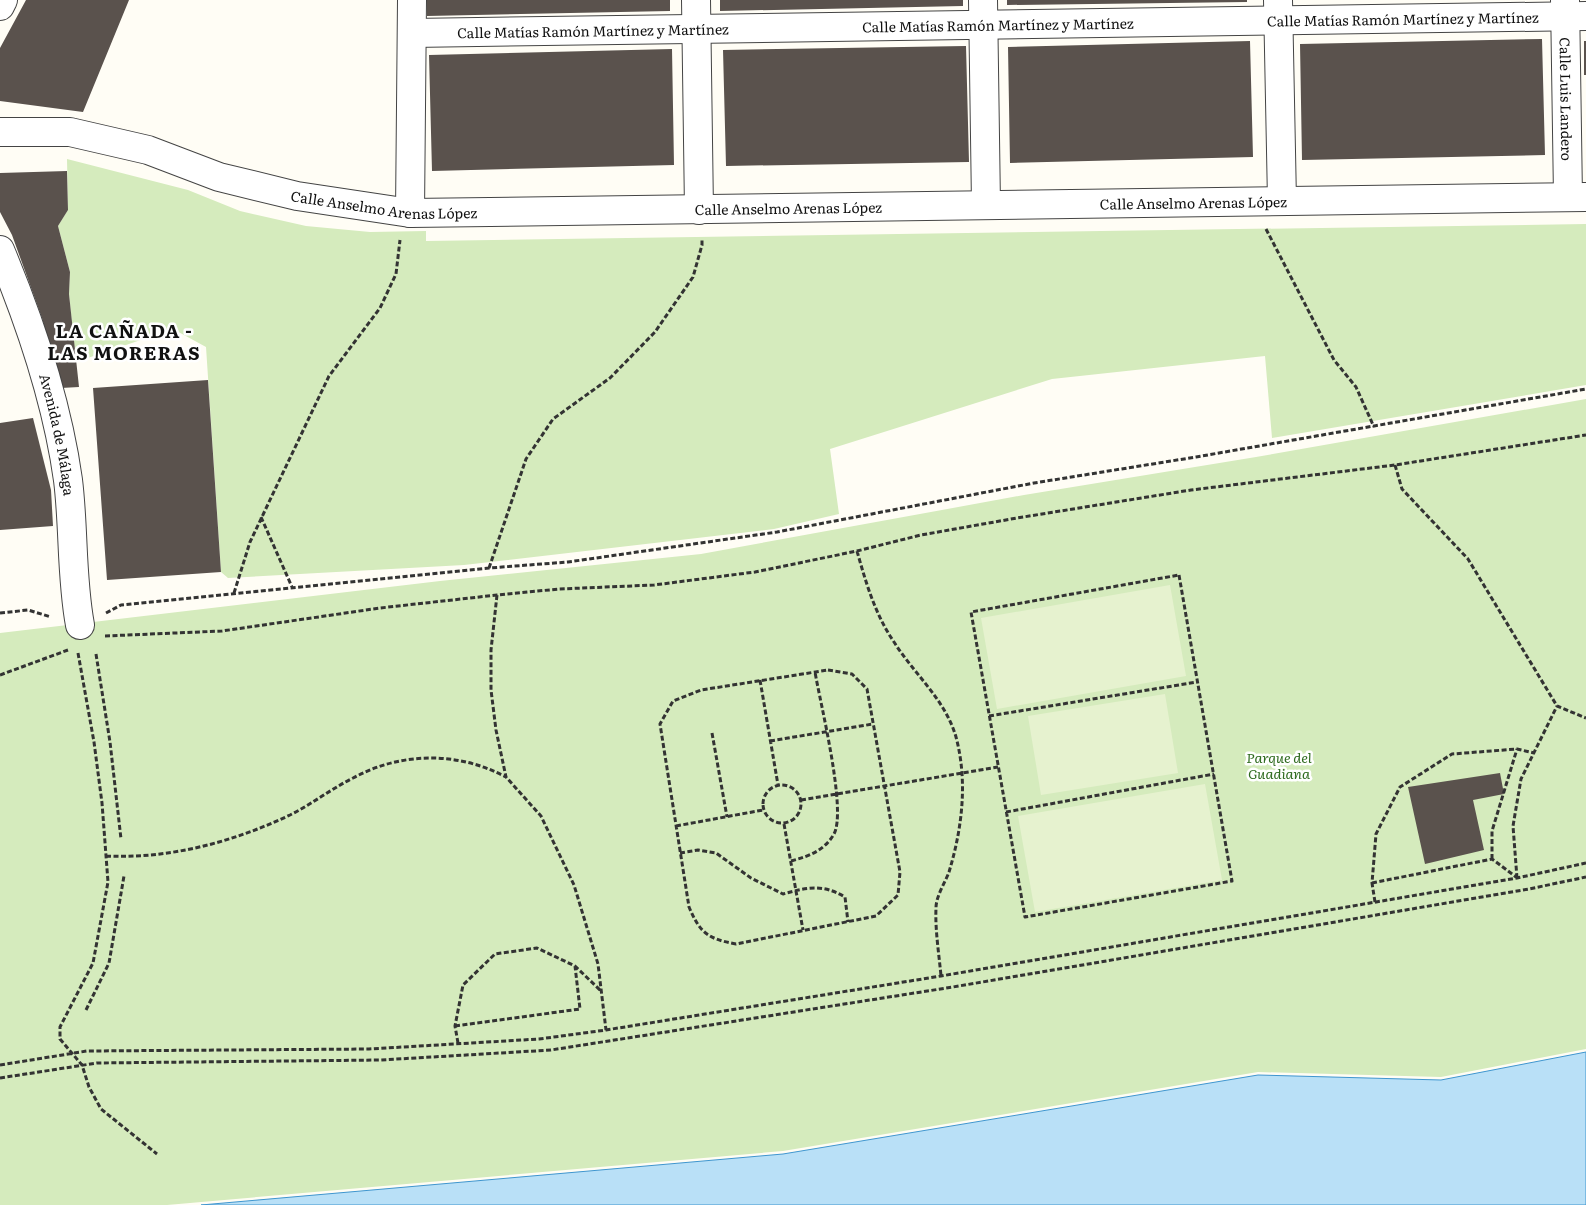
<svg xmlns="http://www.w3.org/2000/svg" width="1586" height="1205" viewBox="0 0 1586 1205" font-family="Literata,serif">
	<rect width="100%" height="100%" fill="#fffdf5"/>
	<path fill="#d5ebbd" d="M67,159L188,190L240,211L306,226L370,232L426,231V241L1586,224V385L1272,438L1265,356L1052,379L830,449L839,514L774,529L464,565L228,578L221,572L206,347L173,329L76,362L69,294L70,272L58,226L68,210Z
		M1586,399V1049L1441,1077L1258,1072L783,1151L167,1205H0V633L440,581L701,554L1024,495L1256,457Z"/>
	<path fill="#e6f2cf" d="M1170,585L1186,676L997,709L981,618Z
		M1165,694L1178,773L1041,795L1028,716Z
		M1205,784L1222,880L1035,912L1018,816Z"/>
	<path fill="#b9e0f7" stroke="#3f96cf" d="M1586,1052V1205H201L783,1154L1258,1075L1441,1080Z"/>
	<path fill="#5a524d" d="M26,0H129L83,112L0,101V48Z
		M427,0H670V11L427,16Z
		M720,0H963V6L720,11Z
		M1007,0H1247V2L1007,5Z
		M1542,39L1545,155L1302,160L1300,44Z
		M1250,41L1253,157L1010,163L1008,47Z
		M1584,41H1586V75H1584Z
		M966,46L969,162L726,166L723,50Z
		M672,49L674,165L432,171L429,55Z
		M67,171L68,210L58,226L70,272L69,294L79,387L61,388L42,318L12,235L0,212V173Z
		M208,380L221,572L107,580L93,388Z
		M33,418L51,490L53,526L0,530V423Z
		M1500,773L1504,794L1473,800L1484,850L1425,864L1408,787Z"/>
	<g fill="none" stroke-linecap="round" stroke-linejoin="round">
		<defs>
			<g id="minor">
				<path d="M696,0L699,210"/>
				<path d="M983,0L986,205"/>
				<path d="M1278,0L1282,201"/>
				<path id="s1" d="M1565,0L1568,197"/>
				<path d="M0,6L3,0"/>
				<path id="s2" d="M412,33L1586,16"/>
				<path id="s3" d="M0,132H70L148,150L219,177L297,196L410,213L1586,197"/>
				<path d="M410,213L412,0"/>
				<path id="s4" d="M0,250C31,324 57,401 68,480C74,528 71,577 80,625"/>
			</g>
		</defs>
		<use href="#minor" stroke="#444" stroke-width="30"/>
		<path stroke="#333" stroke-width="3" stroke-dasharray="5 2.5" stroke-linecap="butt" d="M1266,229L1334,360L1356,387L1374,427
			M1395,465L1402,489L1468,559L1557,706L1586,718
			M261,517L292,587
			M857,551C866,583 875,614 894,642C914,674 945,699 956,737C968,782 962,829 949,872C945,883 936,896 936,908C935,930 939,954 941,976
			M489,568L526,459L553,419L610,378L655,332L693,277L702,245V238
			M1179,575L1232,881L1025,917L971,612Z
			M234,593L250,542L329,376L380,308L396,274L400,240
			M497,595L491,650V690L496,730L506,777L541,816L574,885L598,964L606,1030
			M0,613L28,610L51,617
			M106,613L121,605L489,568L568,562L777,532L1034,483L1196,457L1586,389
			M105,636L222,631L380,608L497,595L559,589L654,585L755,572L857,551L921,535L1017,518L1191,490L1395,465L1586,435
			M78,653L94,742L102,803L108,882L93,963L60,1027V1039L82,1065L89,1087L101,1109L157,1154
			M96,654L110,742L121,839
			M828,670L852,674L867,689L900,872L898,895L876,916L736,944C708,939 700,933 689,907L660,724L673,701L701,690Z
			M0,675L68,650
			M760,680L778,785
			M989,716L1197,682
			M712,733L727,817
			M770,741L873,724
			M763 804a19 19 0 1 1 38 0a19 19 0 1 1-38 0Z
			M801,800L998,767
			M1006,812L1214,774
			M784,824L803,930
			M676,826L763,810
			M680,853L698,850L716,853L751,878L783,894C808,887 823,884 845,897L848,922
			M106,856C170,859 233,842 290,815C312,804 331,789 353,778C401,752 457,751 506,777
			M1492,859V831L1517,749
			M791,861C809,856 824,851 834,834C847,810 820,702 815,672
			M1517,878L1513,826L1521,779L1557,706
			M1372,883L1492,859L1516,877
			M1375,902L1372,883L1376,834L1400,787L1452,754L1517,749L1534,753
			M86,1010L109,963L124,876
			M455,1026L580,1009L575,966
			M458,1043L455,1026L463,985L495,954L537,948L575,966L601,991
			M0,1065L87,1051L369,1049L539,1039L606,1030L941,976L1517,878L1586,863
			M0,1078L97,1063L381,1060L551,1050L953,987L1529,889L1586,877"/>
		<use href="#minor" stroke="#fff" stroke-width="28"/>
	</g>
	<g text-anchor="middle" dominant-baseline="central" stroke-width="5" stroke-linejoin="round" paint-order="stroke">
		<g font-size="14" fill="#111" stroke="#fff">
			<text stroke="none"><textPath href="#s2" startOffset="991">Calle Matías Ramón Martínez y Martínez</textPath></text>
			<text stroke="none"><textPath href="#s2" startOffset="586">Calle Matías Ramón Martínez y Martínez</textPath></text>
			<text stroke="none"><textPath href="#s2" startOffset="181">Calle Matías Ramón Martínez y Martínez</textPath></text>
			<text stroke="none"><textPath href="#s1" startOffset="99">Calle Luis Landero</textPath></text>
			<text stroke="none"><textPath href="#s3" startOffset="394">Calle Anselmo Arenas López</textPath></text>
			<text stroke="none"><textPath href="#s3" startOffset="1204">Calle Anselmo Arenas López</textPath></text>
			<text stroke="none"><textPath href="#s3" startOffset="799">Calle Anselmo Arenas López</textPath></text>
			<text stroke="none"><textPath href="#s4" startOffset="194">Avenida de Málaga</textPath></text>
		</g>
		<g font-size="14" font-style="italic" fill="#2f6b1f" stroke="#fff">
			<text x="1279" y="757">Parque del<tspan x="1279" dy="16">Guadiana</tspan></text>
		</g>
		<g font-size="19" font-weight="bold" letter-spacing="1" fill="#111" stroke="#fff">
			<text x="124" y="330">LA CAÑADA -<tspan x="124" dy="22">LAS MORERAS</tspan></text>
		</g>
	</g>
</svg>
